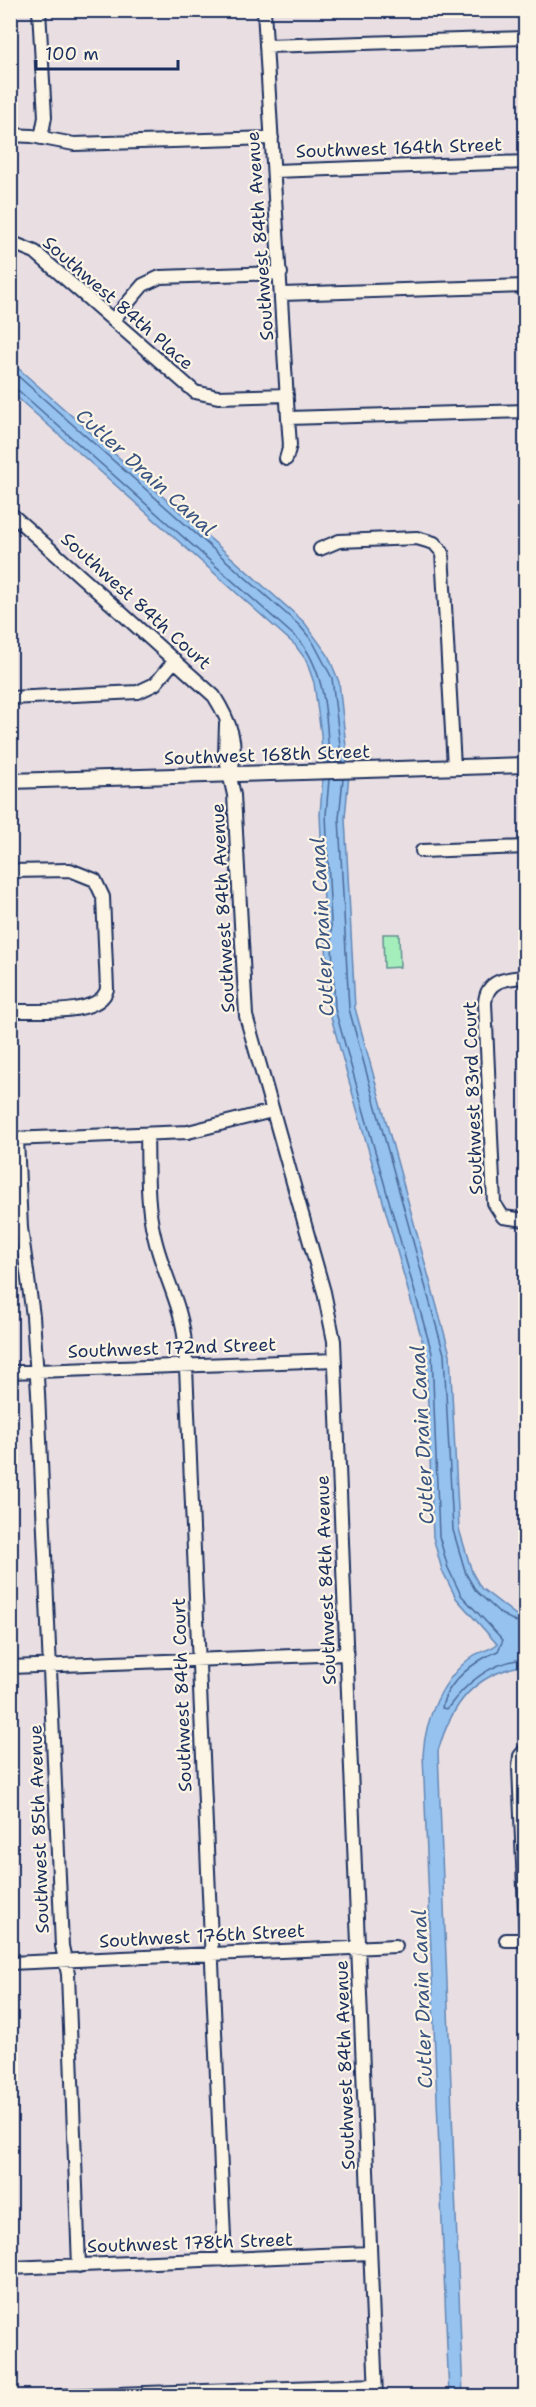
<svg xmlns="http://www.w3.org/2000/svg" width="536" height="2407" viewBox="0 0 536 2407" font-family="'Shantell Sans',sans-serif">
	<rect width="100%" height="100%" fill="#e9dfe3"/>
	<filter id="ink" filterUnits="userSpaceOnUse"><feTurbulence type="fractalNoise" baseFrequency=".0167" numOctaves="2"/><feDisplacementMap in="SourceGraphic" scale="12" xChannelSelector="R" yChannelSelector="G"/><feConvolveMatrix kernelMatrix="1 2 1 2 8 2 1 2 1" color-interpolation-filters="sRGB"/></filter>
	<g filter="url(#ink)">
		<path fill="#a4eebc" stroke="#608e8d" stroke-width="1.5" d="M383,934H399L400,967L384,968Z"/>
		<path fill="#95c2ef" stroke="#6487b5" stroke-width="1.5" d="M10,361L304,622L328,655L339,682L349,774L345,818L355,1008L450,1354L459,1529L472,1572L481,1588L525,1622V1665C474,1674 452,1703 438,1751L463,2396H449L423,1755C425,1719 442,1678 473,1656C480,1651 491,1650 497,1644L456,1598L442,1570L433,1537L426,1354L329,1010L320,814L323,775L321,734L314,683L306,660L295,645L11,392Z"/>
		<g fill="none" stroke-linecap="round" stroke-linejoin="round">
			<path stroke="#4c6a98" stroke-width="1.5" d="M10,369L300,626L313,642L332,678L342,762
				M10,388L19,391L300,641C327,675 327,722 329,763
				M329,779L326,815L335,1009L432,1353L439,1536L448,1568L461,1595L503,1640L498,1651C476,1660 446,1682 442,1708L447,1709C466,1683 491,1661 526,1659
				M343,779L339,818L349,1009L444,1354L453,1530L466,1574L476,1591L501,1614L526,1627"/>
			<defs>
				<path id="minor" d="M39,10L45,117L41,138
					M264,10L288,418L290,445L286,459
					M266,46L526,38
					M10,135L32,136L74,144L272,138
					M274,171L526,162
					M10,242L35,252L195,392L218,397L287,395
					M282,294L526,286
					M113,320L143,285L160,277L281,273
					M288,418L526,411
					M10,513L214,696C229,720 240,744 230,773
					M320,549L339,541L417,538L434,543L442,552L454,767
					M10,698L138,692L155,684L175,660
					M226,724L225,755L234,795L246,1016L324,1292L334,1341L376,2396
					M422,851L526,847
					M10,871L70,870L95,880L103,897L107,989C100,1017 35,1010 10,1011
					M526,977C506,978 486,980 485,1003L494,1203L503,1217L526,1220
					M147,1134C148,1167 146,1203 154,1235C162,1273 183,1306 185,1345L225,2260
					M10,1139L188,1132L272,1111
					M17,1139L21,1228L33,1316L38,1393L62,1946L68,1974L79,2266
					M10,1372L335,1360
					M10,1667L346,1654
					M526,1749L520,1756L519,1767L526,1936
					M506,1940H526
					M10,1963L396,1946
					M10,2268L370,2253
					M58,2396L375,2385"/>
				<path id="tertiary" d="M10,781L526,765"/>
			</defs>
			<use href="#minor" stroke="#1b2f5e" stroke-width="16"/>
			<use href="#tertiary" stroke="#1b2f5e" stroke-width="18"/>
			<use href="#minor" stroke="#fcf5e5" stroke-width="12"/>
			<use href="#tertiary" stroke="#fcf5e5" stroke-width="14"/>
		</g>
	</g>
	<g text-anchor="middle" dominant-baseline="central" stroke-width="4.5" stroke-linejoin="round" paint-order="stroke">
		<g font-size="18" fill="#1b2f5e" stroke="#fcf5e5">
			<text transform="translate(399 148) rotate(-2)">Southwest 164th Street</text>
			<text transform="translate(260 236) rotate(-94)">Southwest 84th Avenue</text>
			<text transform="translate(118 303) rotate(41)">Southwest 84th Place</text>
			<text transform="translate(136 601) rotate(42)">Southwest 84th Court</text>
			<text transform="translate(267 755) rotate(-2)">Southwest 168th Street</text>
			<text transform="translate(223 908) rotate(-93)">Southwest 84th Avenue</text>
			<text transform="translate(473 1098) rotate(-92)">Southwest 83rd Court</text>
			<text transform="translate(172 1348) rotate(-2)">Southwest 172nd Street</text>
			<text transform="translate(326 1580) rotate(-92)">Southwest 84th Avenue</text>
			<text transform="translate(182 1695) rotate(-92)">Southwest 84th Court</text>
			<text transform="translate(39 1829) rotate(-92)">Southwest 85th Avenue</text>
			<text transform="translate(202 1936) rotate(-3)">Southwest 176th Street</text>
			<text transform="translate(345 2065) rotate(-92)">Southwest 84th Avenue</text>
			<text transform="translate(190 2243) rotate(-2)">Southwest 178th Street</text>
		</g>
		<g font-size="20" font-style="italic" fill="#3a5482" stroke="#fcf5e5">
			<text transform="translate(146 472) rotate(42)">Cutler Drain Canal</text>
			<text transform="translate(322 927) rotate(-93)">Cutler Drain Canal</text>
			<text transform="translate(422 1435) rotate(-93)">Cutler Drain Canal</text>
			<text transform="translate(422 1999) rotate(-92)">Cutler Drain Canal</text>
		</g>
	</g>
	<rect width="536" height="2407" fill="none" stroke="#fcf5e5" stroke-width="36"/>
	<rect x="18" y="18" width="500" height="2371" fill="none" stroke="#1b2f5e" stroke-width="2" filter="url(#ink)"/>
	<path d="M36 60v9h142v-9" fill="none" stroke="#1b2f5e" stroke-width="3"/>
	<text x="45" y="60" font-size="18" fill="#1b2f5e" stroke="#fcf5e5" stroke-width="4.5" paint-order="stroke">100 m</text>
</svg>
